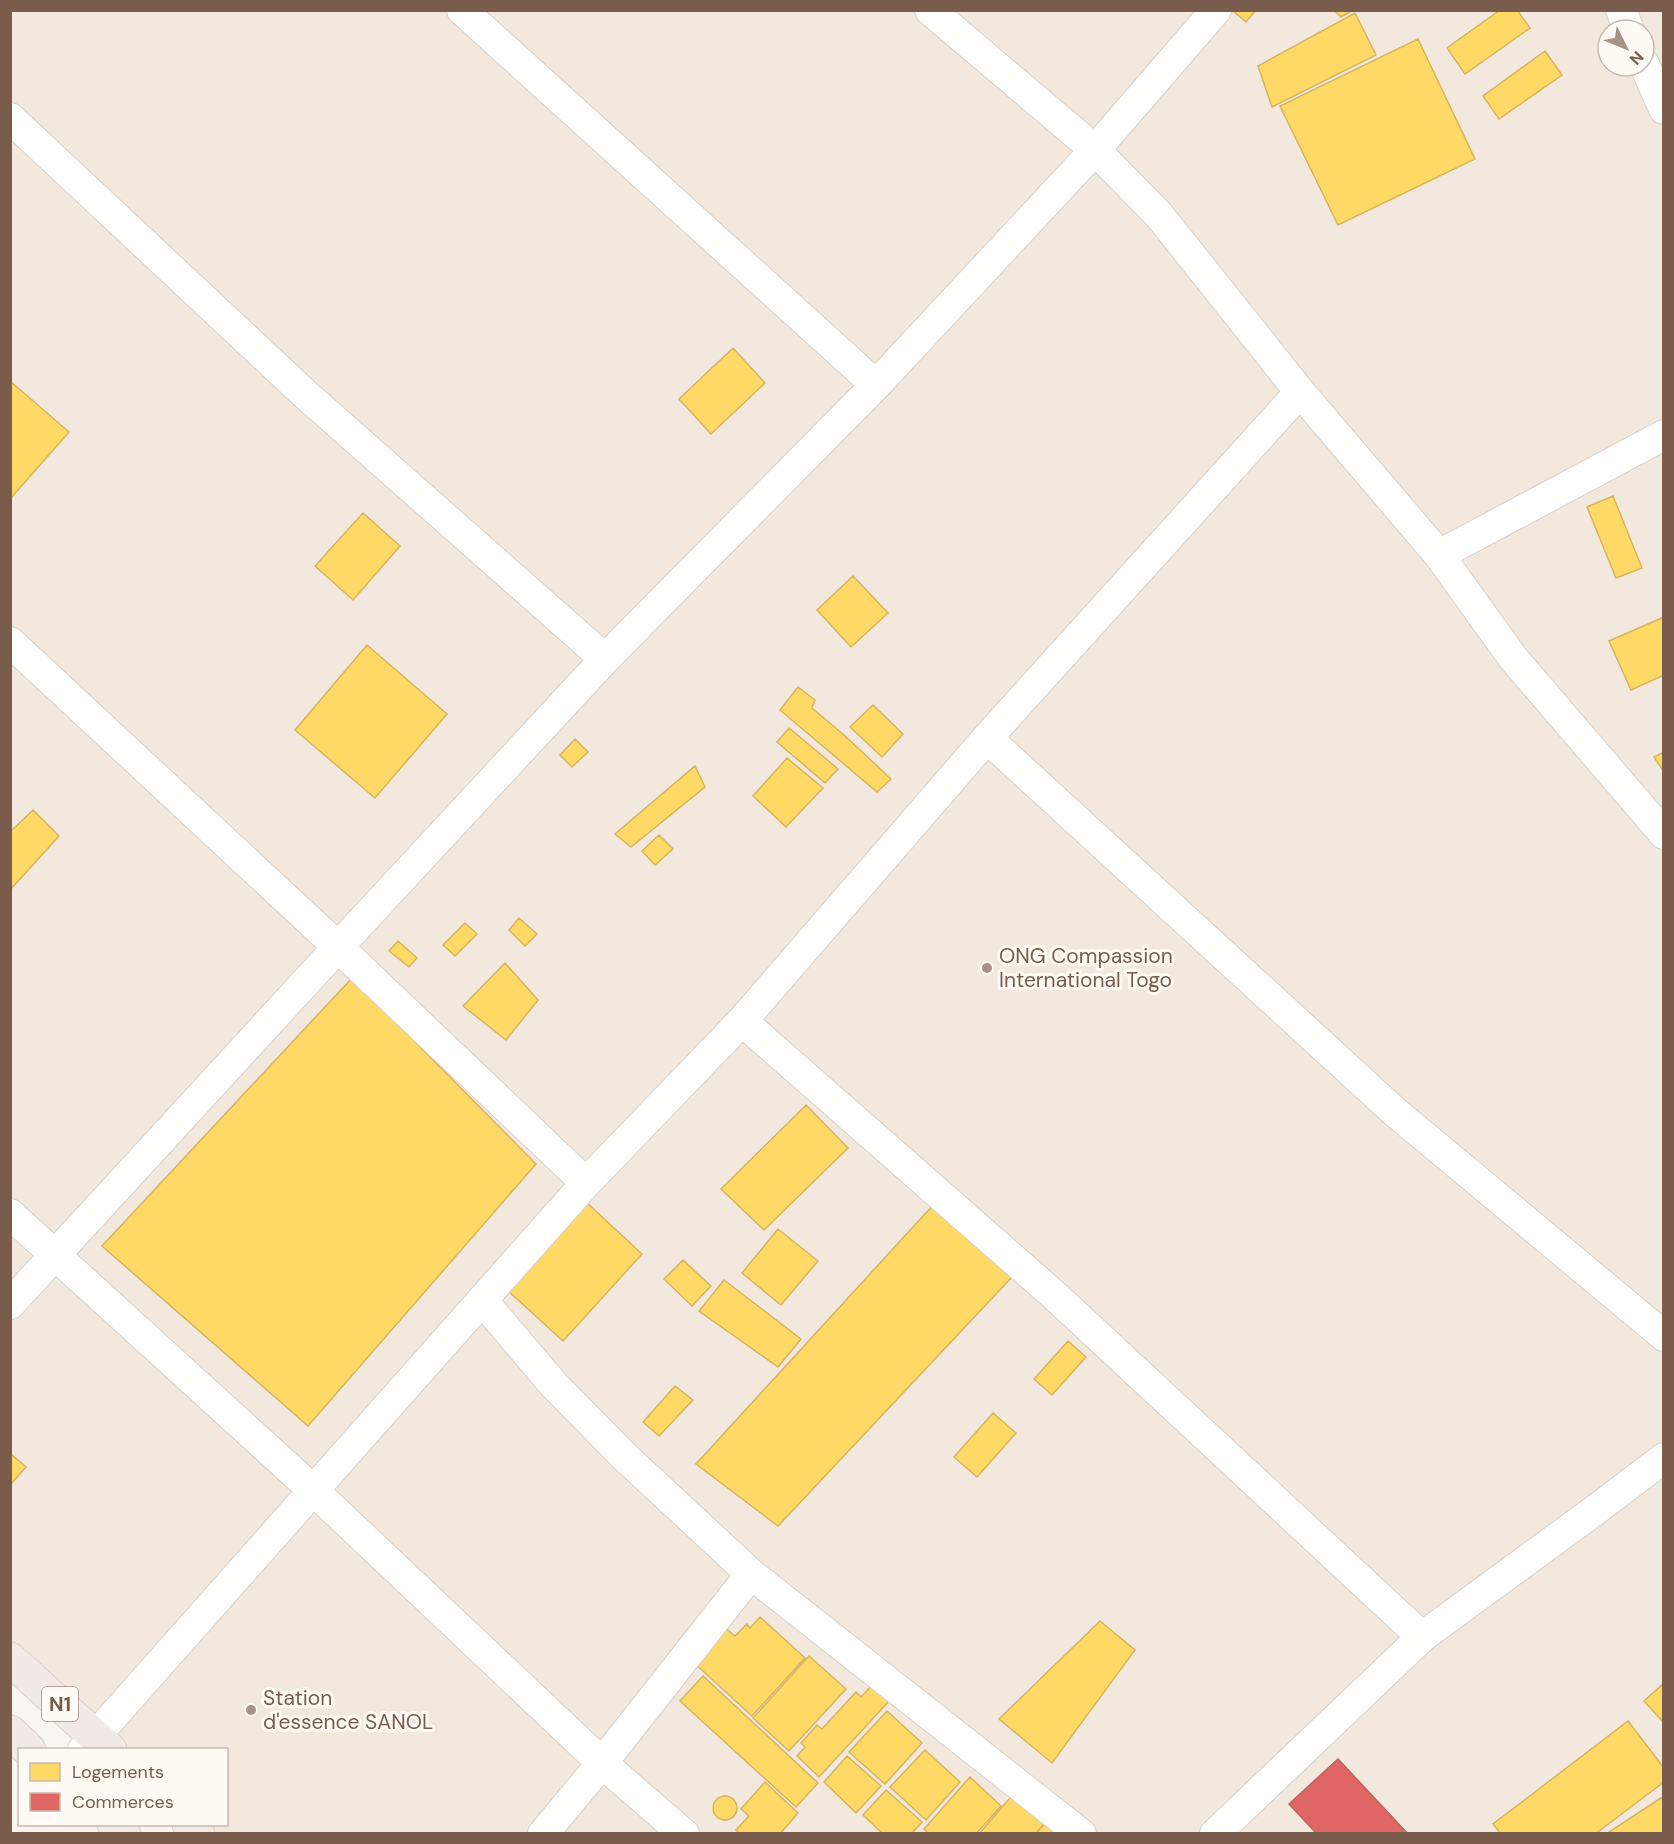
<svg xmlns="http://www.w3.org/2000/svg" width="1674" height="1844" viewBox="0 0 1674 1844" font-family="'DM Sans',sans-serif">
	<rect width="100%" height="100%" fill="#f9f5f0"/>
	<path fill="#f2e8de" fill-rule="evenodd" d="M11,11H1663V1833H209L199,1825L226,1824V1750L112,1749L11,1662ZM1608,30H1644V66H1608Z"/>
	<path fill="#ffd966" stroke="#d7b45e" stroke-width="1.5" d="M1232,10H1256L1246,22Z
		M1334,10H1353L1341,17Z
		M1500,10H1517L1530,28L1465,74L1447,48Z
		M1355,13L1376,55L1272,107L1258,66Z
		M1418,39L1475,159L1338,225L1280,106Z
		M1545,51L1562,75L1499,119L1483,96Z
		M733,348L765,383L711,434L679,399Z
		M10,381L69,432L10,499Z
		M1613,496L1642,568L1616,578L1587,507Z
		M363,513L400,546L353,600L315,566Z
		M853,576L888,613L851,647L817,610Z
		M1664,617V675L1631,690L1609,641Z
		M367,645L447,714L375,798L295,730Z
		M798,687L815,700L812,708L844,735L891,779L877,792L780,710Z
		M873,705L903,734L882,757L850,727Z
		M789,728L838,769L825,783L777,742Z
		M575,739L588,752L572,767L560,755Z
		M1664,752V772L1654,757Z
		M787,758L823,788L786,827L753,796Z
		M695,766L705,787L631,847L615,834Z
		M33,810L59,836L10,890V832Z
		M659,835L673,849L655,865L642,851Z
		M519,918L537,934L525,946L509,930Z
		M465,923L477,934L455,956L443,945Z
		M398,941L417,958L409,967L389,951Z
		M505,963L538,1000L506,1040L463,1006Z
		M352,978L536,1164L308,1426L102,1246Z
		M806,1105L848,1148L764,1230L721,1189Z
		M585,1201L642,1254L563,1341L505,1288Z
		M934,1204L1012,1277L778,1526L696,1464Z
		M778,1229L818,1261L781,1305L742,1273Z
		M683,1260L711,1286L692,1306L664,1279Z
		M724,1280L801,1339L778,1367L699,1311Z
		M1068,1341L1086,1357L1052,1395L1034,1379Z
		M675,1386L693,1400L659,1436L643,1422Z
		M993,1413L1016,1433L977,1477L954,1457Z
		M11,1454L26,1467L10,1485V1455Z
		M760,1617L805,1658L752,1716L692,1661L723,1626L735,1636L747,1624L750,1628Z
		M1100,1621L1135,1650L1052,1763L999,1719Z
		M809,1656L846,1689L789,1751L753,1718Z
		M703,1676L818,1783L796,1807L680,1701Z
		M874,1683L891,1699L819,1777L797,1756L805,1747L801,1743L817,1725L822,1729L856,1692L861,1697Z
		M1664,1683V1723L1644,1701Z
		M887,1711L922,1743L885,1784L849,1752Z
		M1628,1721L1664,1768V1782L1595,1834H1501L1493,1824Z
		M925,1750L960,1782L926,1820L890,1787Z
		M847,1756L881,1786L856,1813L824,1782Z
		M970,1777L1001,1806L976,1834H929L924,1829Z
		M765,1782L798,1813L780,1834H740L736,1830L749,1816L741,1809Z
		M886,1790L922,1822L911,1834H883L863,1815Z
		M1016,1791L1048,1819L1036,1834H979Z
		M1664,1796V1834H1606Z
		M713 1808a12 12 0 1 1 24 0a12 12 0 1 1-24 0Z
		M1048,1819L1064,1834H1035Z"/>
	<path fill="#e06666" stroke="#c1635e" stroke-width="1.5" d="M1338,1759L1408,1834H1317L1289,1804Z"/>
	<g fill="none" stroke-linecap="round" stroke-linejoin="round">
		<defs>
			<path id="street" d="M462,10L876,385
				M930,10L1095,150L1159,215L1300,392L1439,555L1513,658L1664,834
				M1621,10L1629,30
				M1644,64L1664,109
				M10,118L305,394L605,659
				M1439,555L1664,435
				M10,642L338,947L586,1183
				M987,738L1395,1112L1664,1336
				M742,1021L1054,1295L1422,1637
				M10,1214L313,1490L602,1763L684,1834
				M482,1300L554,1385L625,1457L751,1574L1081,1834
				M10,1304L338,947L605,659L876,385L1095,150L1216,10
				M83,1750L586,1183L742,1021L987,738L1300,392
				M543,1834L602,1763L751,1574
				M1215,1834L1422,1637L1598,1508L1664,1458"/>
			<path id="highway" d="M10,1659L110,1750
				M10,1732L29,1750
				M114,1824L124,1834
				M189,1824L198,1834"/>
		</defs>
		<use href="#street" stroke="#d7d1cb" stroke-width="32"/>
		<use href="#highway" stroke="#dad1cc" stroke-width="35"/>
		<use href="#street" stroke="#fefefd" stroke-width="30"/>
		<use href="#highway" stroke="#f2eae7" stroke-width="33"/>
	</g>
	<g fill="#a69286" stroke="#fffaf3" stroke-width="2">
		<circle cx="987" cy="968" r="6"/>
		<circle cx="251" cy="1710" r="6"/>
	</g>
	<g text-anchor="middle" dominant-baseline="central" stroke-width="6" stroke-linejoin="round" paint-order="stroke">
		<rect fill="#fffaf3" stroke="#a28b7f" stroke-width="1.5" x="42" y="1687" width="36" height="34" rx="4.5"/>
		<g font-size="20" font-weight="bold" fill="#7a5c4d">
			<text x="60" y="1704">N1</text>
		</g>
		<g font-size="21" fill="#7a5c4d" stroke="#fffaf3" text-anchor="start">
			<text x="999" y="956">ONG Compassion<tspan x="999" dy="24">International Togo</tspan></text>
			<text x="263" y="1698">Station<tspan x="263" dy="24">d'essence SANOL</tspan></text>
		</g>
	</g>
	<rect width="1674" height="1844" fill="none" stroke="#7a5c4d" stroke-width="24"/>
	<rect x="18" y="1748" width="210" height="78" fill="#fffaf3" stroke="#cabbb1" stroke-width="1.5"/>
	<rect x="30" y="1763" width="30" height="18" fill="#ffd966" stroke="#cabbb1" stroke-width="1.5"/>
	<text x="72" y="1778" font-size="18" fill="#7a5c4d">Logements</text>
	<rect x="30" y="1793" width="30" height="18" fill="#e06666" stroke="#cabbb1" stroke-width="1.5"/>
	<text x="72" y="1808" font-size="18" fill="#7a5c4d">Commerces</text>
	<g transform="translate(1626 48) rotate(133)"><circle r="28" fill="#fffaf3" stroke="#cabbb1" stroke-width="1.5"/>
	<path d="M0-4.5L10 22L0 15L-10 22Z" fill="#a69286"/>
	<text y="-9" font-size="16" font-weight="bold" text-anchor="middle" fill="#7a5c4d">N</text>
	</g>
</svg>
